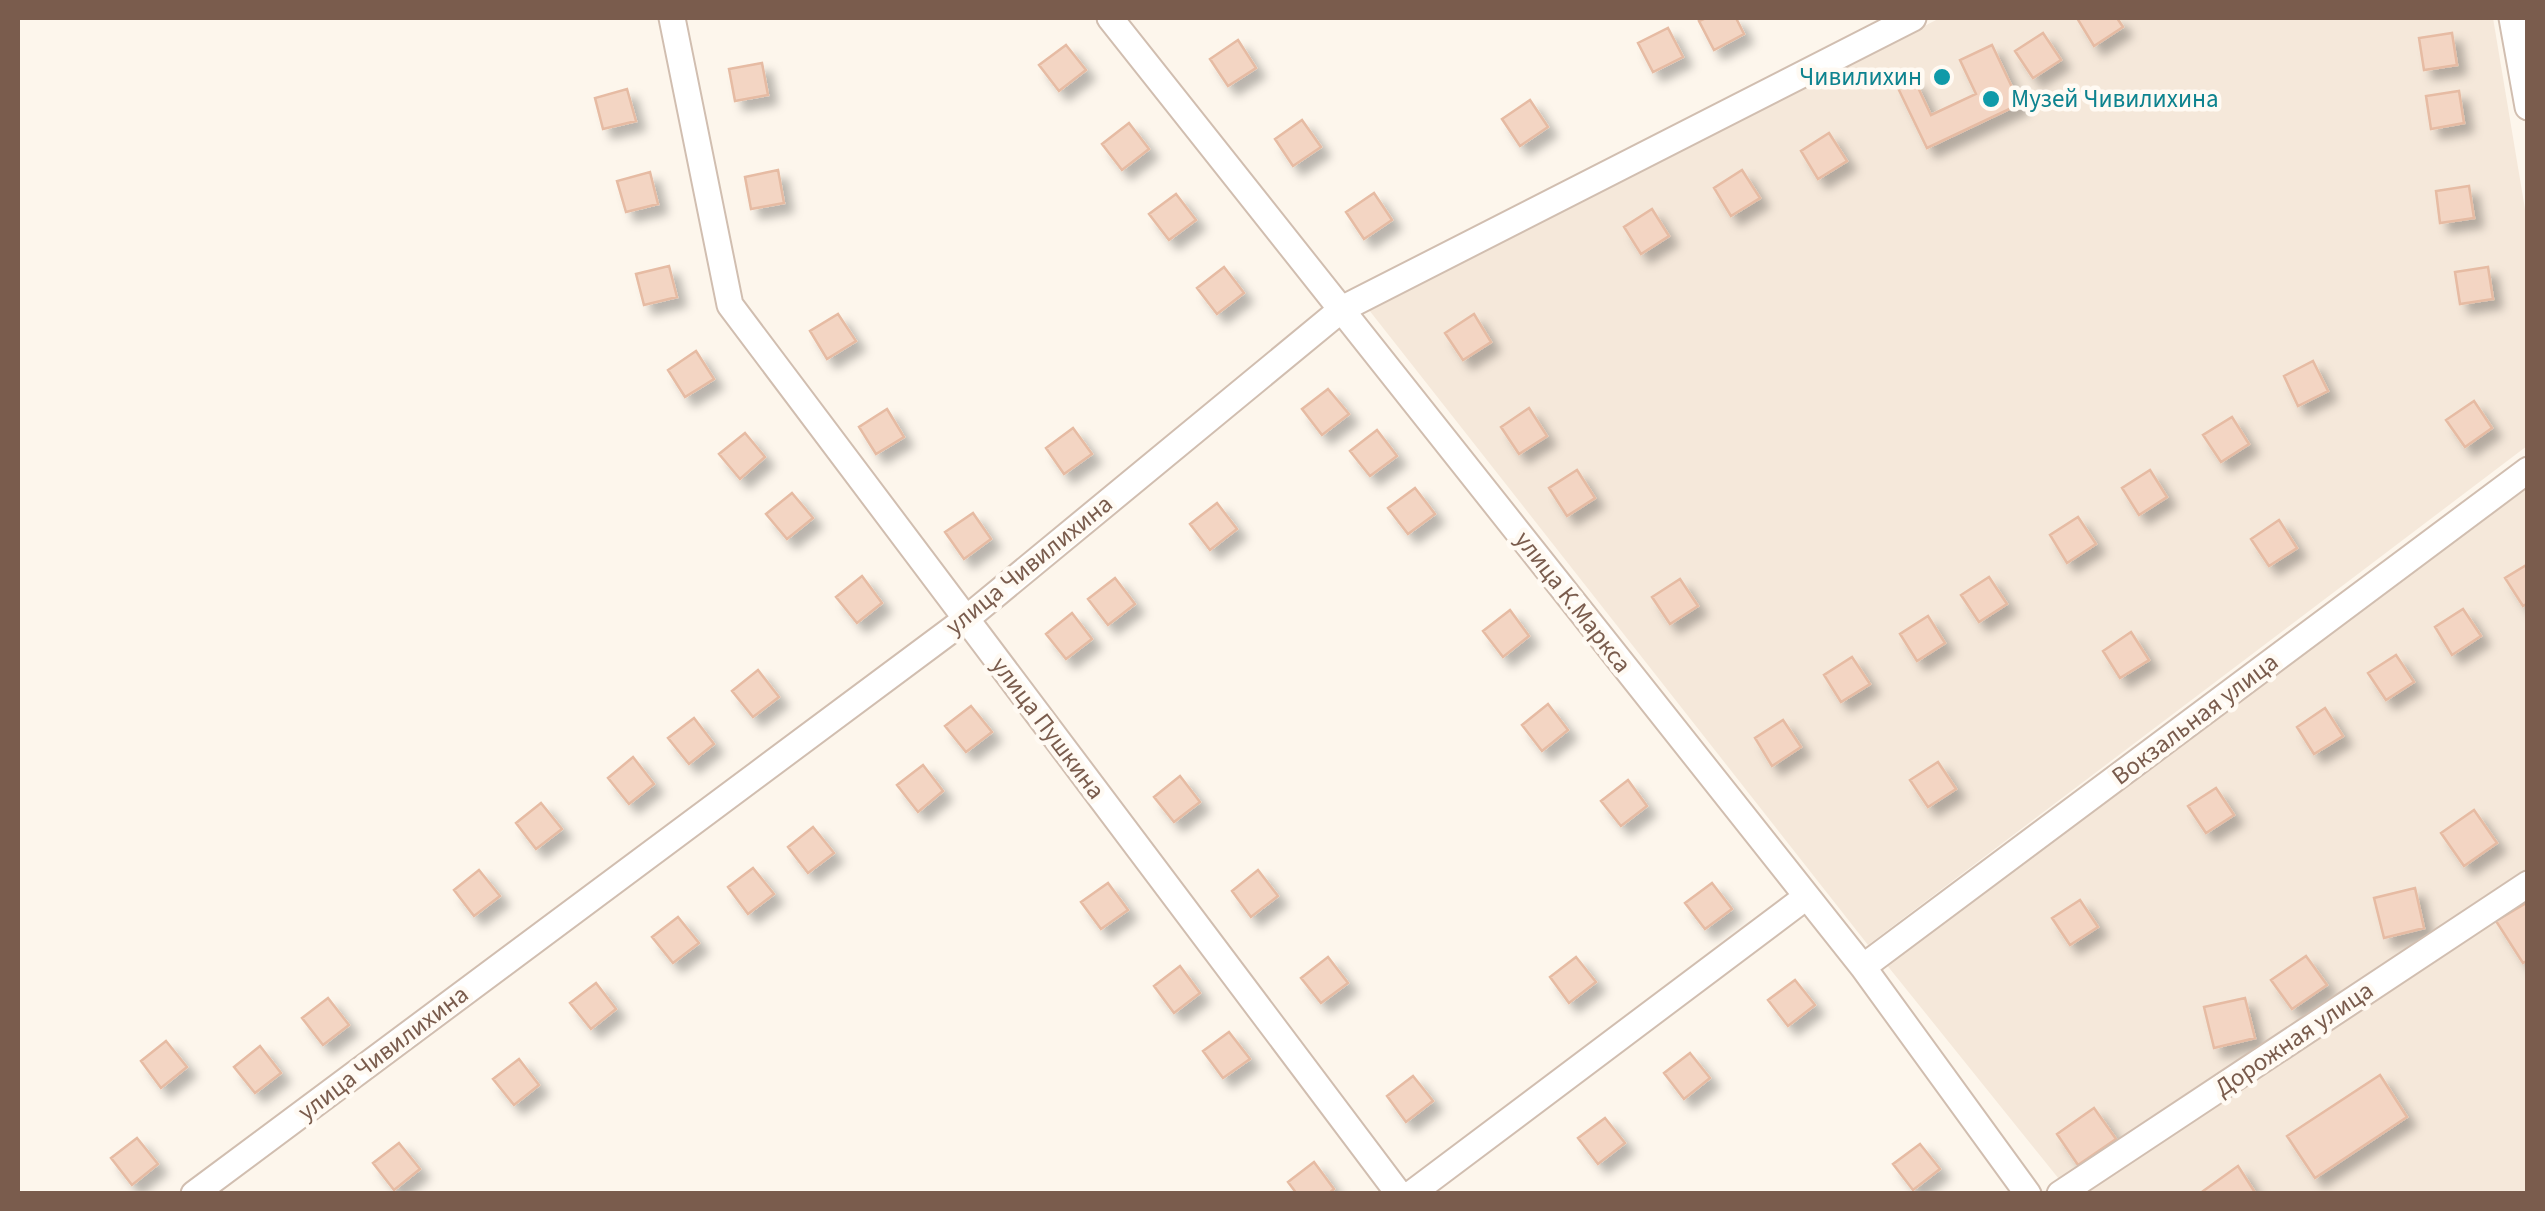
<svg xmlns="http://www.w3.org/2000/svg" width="2545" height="1211" viewBox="0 0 2545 1211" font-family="'Source Sans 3',sans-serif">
	<defs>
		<filter id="shadow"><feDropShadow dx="9" dy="9" stdDeviation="5" flood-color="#0004"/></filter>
	</defs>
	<rect width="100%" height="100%" fill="#fdf6ec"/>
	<path fill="#f5e8da" d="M1940,18H2493L2527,221V446L1868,945L1369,310Z
		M2527,488V869L2063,1184L1886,964Z
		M2527,893V1193H2077Z"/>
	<path fill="#f3d5c3" stroke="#e6bba3" stroke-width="2.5" filter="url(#shadow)" d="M1706,18H1736L1744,34L1714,50L1699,21Z
		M2077,18H2117L2123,27L2094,46Z
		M1668,28L1683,57L1653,72L1638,43Z
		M2043,33L2061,60L2033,78L2015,51Z
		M2452,33L2457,65L2424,70L2419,38Z
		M1238,40L1256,68L1228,86L1210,59Z
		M1066,45L1086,70L1059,91L1039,65Z
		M1992,45L2020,104L1927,148L1897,86L1914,79L1931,115L1976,94L1960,60Z
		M762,63L768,95L735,101L729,69Z
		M627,89L636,121L603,129L595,98Z
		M2459,91L2464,123L2431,129L2426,96Z
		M1530,100L1548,127L1520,146L1502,119Z
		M1302,120L1321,147L1293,166L1275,139Z
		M1129,123L1149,149L1122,170L1102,144Z
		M1829,133L1847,161L1818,179L1801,151Z
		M778,170L784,203L751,209L745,177Z
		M1742,170L1760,198L1731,216L1714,188Z
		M650,172L658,204L626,212L617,181Z
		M2469,186L2474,218L2440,223L2436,191Z
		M1374,193L1392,220L1364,239L1346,212Z
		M1176,194L1196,220L1169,240L1149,214Z
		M1652,209L1669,236L1641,254L1624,227Z
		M669,266L677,297L644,305L636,274Z
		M1224,267L1244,293L1217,314L1197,288Z
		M2488,267L2493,299L2460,304L2455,272Z
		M838,314L856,341L827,359L810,331Z
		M1474,314L1491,342L1463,360L1445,333Z
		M696,351L714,379L685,397L668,370Z
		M2313,361L2328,391L2298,406L2284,376Z
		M1328,389L1349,414L1322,435L1302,409Z
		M2474,401L2492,428L2465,447L2446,420Z
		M1529,408L1547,436L1519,454L1501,427Z
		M887,409L904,437L876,454L859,427Z
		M2232,417L2249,444L2221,462L2203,435Z
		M1073,428L1092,454L1064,474L1046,448Z
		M1377,430L1397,456L1370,476L1350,451Z
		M745,433L765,457L740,479L719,454Z
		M1577,470L1595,498L1567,516L1549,488Z
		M2150,470L2167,497L2139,515L2122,488Z
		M1415,488L1435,514L1408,534L1388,508Z
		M792,493L813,518L787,539L766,514Z
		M1217,503L1237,529L1210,550L1190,524Z
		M973,513L991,539L964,559L945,532Z
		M2078,517L2096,544L2067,563L2050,535Z
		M2279,520L2297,548L2269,566L2251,539Z
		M2528,564V603L2523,606L2505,578Z
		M862,576L882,603L857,623L836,597Z
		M1989,577L2007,604L1979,622L1961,595Z
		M1115,578L1135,604L1108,625L1088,599Z
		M1680,579L1698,606L1670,624L1652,597Z
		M2463,609L2481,636L2452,655L2435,627Z
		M1510,610L1529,636L1503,657L1483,631Z
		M1072,613L1092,639L1066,659L1046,634Z
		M1928,616L1945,643L1917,661L1900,634Z
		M2131,632L2149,660L2120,678L2103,651Z
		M2396,655L2414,682L2386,700L2368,673Z
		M1852,657L1870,684L1841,702L1824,675Z
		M758,670L779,697L753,717L732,691Z
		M1548,704L1568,730L1542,751L1522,725Z
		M971,706L992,732L966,752L945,726Z
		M2325,708L2343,736L2314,754L2297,727Z
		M694,718L714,744L689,764L668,738Z
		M1783,720L1801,747L1772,766L1755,738Z
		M633,757L654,784L629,804L608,778Z
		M1938,762L1956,789L1928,807L1910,780Z
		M923,765L943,791L918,812L897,785Z
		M1180,776L1200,802L1174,822L1154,797Z
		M1628,780L1647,806L1621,826L1601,801Z
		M2216,788L2234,815L2206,833L2188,806Z
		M541,803L562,829L536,849L516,823Z
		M2474,810L2497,843L2464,866L2441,833Z
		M813,827L834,853L808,873L788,847Z
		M753,868L774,894L748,914L728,887Z
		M479,870L500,896L474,916L454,890Z
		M1258,870L1278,896L1251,917L1232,891Z
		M1108,883L1128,910L1101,929L1081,902Z
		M1712,883L1732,909L1705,929L1685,903Z
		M2415,888L2424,928L2384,938L2374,898Z
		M2080,900L2098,927L2070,945L2052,918Z
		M2528,902V960L2523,963L2496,921Z
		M678,917L699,943L673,963L652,937Z
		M2306,956L2327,985L2292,1009L2271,980Z
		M1328,957L1348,983L1321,1003L1301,978Z
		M1576,957L1596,982L1569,1003L1550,977Z
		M1180,966L1200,993L1174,1013L1154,986Z
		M1795,980L1815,1005L1788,1026L1768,1000Z
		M596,983L616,1009L591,1029L570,1003Z
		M328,998L349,1025L323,1045L302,1018Z
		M2245,998L2255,1038L2214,1048L2204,1007Z
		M1229,1032L1250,1059L1223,1078L1203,1051Z
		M166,1041L187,1067L161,1088L141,1061Z
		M260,1046L281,1073L255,1093L234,1067Z
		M1690,1053L1710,1078L1684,1099L1664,1073Z
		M519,1059L539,1085L514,1105L493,1079Z
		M2380,1075L2407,1117L2315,1178L2287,1136Z
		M1413,1076L1433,1101L1406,1122L1387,1096Z
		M2094,1108L2116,1139L2078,1165L2057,1134Z
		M1605,1118L1625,1143L1598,1164L1578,1138Z
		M137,1138L158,1164L132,1185L111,1158Z
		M399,1143L420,1169L394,1190L373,1163Z
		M1920,1144L1940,1169L1913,1190L1893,1164Z
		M1314,1162L1334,1189L1328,1194H1297L1288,1182Z
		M2238,1166L2256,1194H2199Z"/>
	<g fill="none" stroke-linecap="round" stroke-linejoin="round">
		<defs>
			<path id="minor" d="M672,18L730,305L1399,1194
				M1110,18L1863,967L2028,1194
				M2512,18L2528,107
				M1863,967L2528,470
				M194,1194L966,619L1342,309L1913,18
				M1411,1194L1806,897
				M2060,1194L2528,884"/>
		</defs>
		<use href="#minor" stroke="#d1beb0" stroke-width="29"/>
		<use href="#minor" stroke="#fff" stroke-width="25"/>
	</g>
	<g fill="#0f9aa8" stroke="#fffaf3" stroke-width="4">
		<circle cx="1942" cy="77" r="10"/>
		<circle cx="1991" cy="99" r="10"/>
	</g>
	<g text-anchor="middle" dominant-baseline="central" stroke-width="9" stroke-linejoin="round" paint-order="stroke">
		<g font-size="25" fill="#0d838f" stroke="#fffaf3" text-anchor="end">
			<text x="1922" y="77">Чивилихин</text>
			<text x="2011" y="99" text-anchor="start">Музей Чивилихина</text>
		</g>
		<g font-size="25" fill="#7a5c4d" stroke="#fffaf3">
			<text transform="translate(1029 565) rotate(-39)">улица Чивилихина</text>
			<text transform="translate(1573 602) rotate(52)">улица К.Маркса</text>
			<text transform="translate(2195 719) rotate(-37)">Вокзальная улица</text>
			<text transform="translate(1048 728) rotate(53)">улица Пушкина</text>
			<text transform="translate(2294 1039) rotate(-34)">Дорожная улица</text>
			<text transform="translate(383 1053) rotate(-37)">улица Чивилихина</text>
		</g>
	</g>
	<rect width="2545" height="1211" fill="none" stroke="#7a5c4d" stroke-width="40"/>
</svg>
